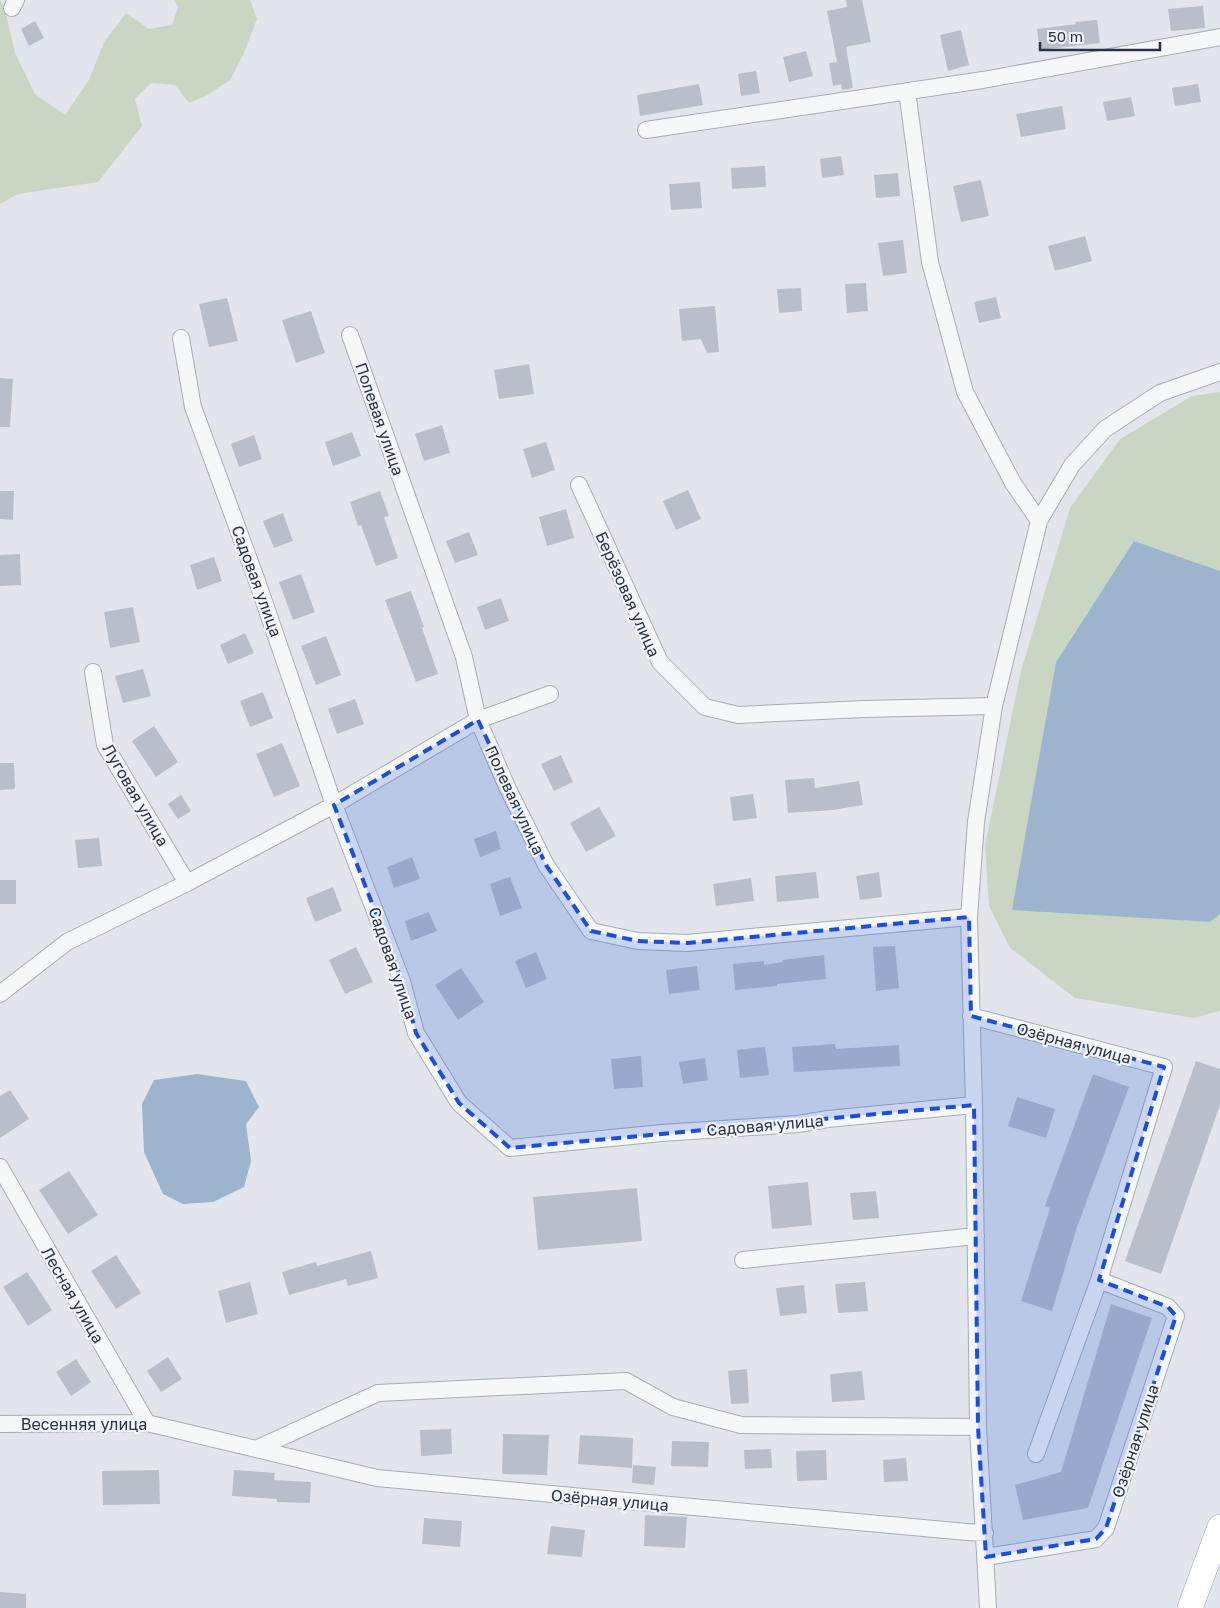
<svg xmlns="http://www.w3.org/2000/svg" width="1220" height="1608" viewBox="0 0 1220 1608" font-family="'Golos Text',sans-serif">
	<rect width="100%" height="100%" fill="#e2e6ec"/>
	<path fill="#c8d6c3" d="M0,0L5,9L15,53L35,94L65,115L89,80L104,42L126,13L149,29L172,25L178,7L174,0H250L257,19L244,53L230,80L206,96L189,103L175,85L151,83L135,99L142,126L98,182L18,194L0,204Z
		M1220,392V571L1134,541L1056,662L1013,909L1210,922L1220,914V1011L1193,1018L1075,998L1010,948L989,906L985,845L1021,671L1070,508L1120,439L1192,396Z"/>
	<path fill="#9cb4cd" d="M1134,541L1220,571V914L1210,922L1012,910L1056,662Z
		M197,1074L246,1081L259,1107L246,1124L251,1161L244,1187L213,1202L183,1204L163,1194L144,1152L142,1104L154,1080Z"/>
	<path fill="#b9bfca" d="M846,0H862L871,42L846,47L853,88L842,90L841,84L833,86L829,63L837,62L827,11L847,7Z
		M1203,6L1205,28L1171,31L1168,9Z
		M1097,20L1100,43L1040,50L1037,29L1076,24L1075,22Z
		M35,21L44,38L29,46L21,29Z
		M961,30L969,65L948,71L940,35Z
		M806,51L813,76L789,82L783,57Z
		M756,71L760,93L741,96L738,74Z
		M699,84L703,105L640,116L637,95Z
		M1198,84L1201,102L1175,106L1172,88Z
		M1131,97L1135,116L1107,121L1103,102Z
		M1062,106L1066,129L1021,137L1016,114Z
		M841,156L844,175L822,178L820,159Z
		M765,166L766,187L732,189L731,168Z
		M898,173L900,196L876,198L874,175Z
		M981,180L989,216L961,222L953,186Z
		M700,182L702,208L671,210L669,184Z
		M1085,236L1092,261L1055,271L1048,246Z
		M903,240L907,273L883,276L878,243Z
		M866,283L868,311L847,313L845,284Z
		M801,288L802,311L779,313L777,289Z
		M996,297L1001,318L979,323L974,302Z
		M227,298L238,341L209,347L199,304Z
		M715,306L719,352L707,353L701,339L682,341L679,309Z
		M311,311L325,353L296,363L282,320Z
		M529,364L534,394L499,399L494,370Z
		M0,378L13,379L10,427H0Z
		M442,425L450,453L424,461L415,434Z
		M352,432L361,456L333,466L325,442Z
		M254,435L262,459L239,467L231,444Z
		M546,442L555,470L532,478L523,449Z
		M688,490L701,519L676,530L663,501Z
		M0,491H14L13,520L0,519Z
		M380,491L389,516L384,517L398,558L376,566L361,525L358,526L350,502Z
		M566,509L574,538L547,546L539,517Z
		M283,513L293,541L274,548L263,521Z
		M469,532L478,555L455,563L446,541Z
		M20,554L21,585L0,586V555Z
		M214,557L222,581L197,590L190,565Z
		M301,574L315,612L293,620L279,582Z
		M411,591L424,627L422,628L438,674L416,682L385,600Z
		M501,598L509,621L485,630L477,607Z
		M133,607L140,642L110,648L104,612Z
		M245,633L254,653L228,664L220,645Z
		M326,636L341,675L316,685L301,646Z
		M143,669L151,696L123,703L115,676Z
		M263,692L273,718L250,727L240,701Z
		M355,699L364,724L337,734L328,709Z
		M154,726L178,762L156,777L132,741Z
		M282,743L300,786L274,797L256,754Z
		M561,755L573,782L554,791L541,764Z
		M0,763H14L15,789L0,790Z
		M814,778L815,788L859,781L863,805L833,810L788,813L785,780Z
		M753,794L757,818L733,821L730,797Z
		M181,795L191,811L178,819L168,804Z
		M599,807L616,836L586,852L570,823Z
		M496,831L501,849L480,857L474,839Z
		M99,838L102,866L78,868L75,840Z
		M412,857L420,879L394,888L387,867Z
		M816,872L819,898L777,902L775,876Z
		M879,872L882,897L860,900L856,876Z
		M510,877L522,908L500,916L490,884Z
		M751,878L754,901L716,906L713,884Z
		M0,880H16V904H0Z
		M333,887L342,911L315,922L306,898Z
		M429,912L437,931L411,941L405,921Z
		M895,946L899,988L876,991L873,947Z
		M356,947L373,982L345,994L329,960Z
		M536,952L547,979L526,988L515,961Z
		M824,955L826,979L777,984V986L735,990L733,964L764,961V965L783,962L782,960Z
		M697,966L700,990L669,994L666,970Z
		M461,968L484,1002L458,1020L435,985Z
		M835,1044L836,1049L899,1045L900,1066L794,1072L792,1047Z
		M765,1047L769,1075L740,1078L737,1050Z
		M641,1056L643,1087L614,1089L611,1059Z
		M705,1058L708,1080L683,1084L679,1062Z
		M1196,1061L1220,1069V1105L1161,1274L1125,1261Z
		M1093,1074L1129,1087L1077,1227L1052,1311L1021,1301L1050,1208L1045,1206Z
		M10,1090L29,1119L0,1138V1096Z
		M1017,1097L1055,1109L1046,1138L1008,1126Z
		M69,1171L98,1215L68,1234L39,1190Z
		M808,1182L812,1225L772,1229L768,1186Z
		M637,1188L642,1241L538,1250L533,1197Z
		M876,1191L879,1218L853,1220L850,1193Z
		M371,1251L378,1278L348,1286L346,1279L289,1295L282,1272L316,1262L317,1266Z
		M116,1255L141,1293L116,1309L91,1271Z
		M27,1272L52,1310L28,1326L3,1287Z
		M250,1282L258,1314L226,1323L218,1291Z
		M865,1282L868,1311L838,1313L835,1284Z
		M804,1285L807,1313L780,1316L776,1288Z
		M1111,1304L1152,1318L1088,1508L1023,1520L1015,1485L1061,1472Z
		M168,1357L182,1379L161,1392L147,1371Z
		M76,1359L91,1382L71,1396L56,1372Z
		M747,1369L749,1403L731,1404L728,1371Z
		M862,1371L865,1400L832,1402L830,1374Z
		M451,1429L452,1454L421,1456L420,1430Z
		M503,1434L549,1435L547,1475L502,1474Z
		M580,1435L633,1438L632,1468L578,1464Z
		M672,1441L709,1442L708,1467L671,1466Z
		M771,1449L772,1468L745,1469L744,1450Z
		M826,1450L827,1480L797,1481L796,1451Z
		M906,1458L908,1481L884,1482L883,1460Z
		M633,1465L656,1467L654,1485L632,1483Z
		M159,1470L160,1504L103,1505L102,1471Z
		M234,1470L275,1473L274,1480L311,1482L310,1503L277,1502V1499L232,1496Z
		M645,1515L687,1517L685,1548L644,1546Z
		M424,1518L462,1521L460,1547L422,1544Z
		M551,1526L585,1530L582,1557L547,1554Z
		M0,1592L26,1594V1608H0Z"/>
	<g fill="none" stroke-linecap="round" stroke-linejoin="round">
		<defs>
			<path id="minor" d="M12,8L16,0
				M907,91L930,262L965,392L1013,483L1039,521
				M646,130L983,80L1220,37
				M350,335L464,657L478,720L508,789L546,865L591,931L638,941L687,943L969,917
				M181,338L193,407L257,581L334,805L402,981L416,1033L459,1103L510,1148L662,1133L798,1124L828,1119L974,1105
				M579,485L660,662L705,707L738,715L864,709L994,706
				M93,672L105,745L187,883
				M0,994L67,942L187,883L334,805L478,720L550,694
				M971,1016L1164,1067L1099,1280L1168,1307L1176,1316L1106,1528L1096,1539L986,1557
				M0,1167L147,1423
				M743,1260L976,1236
				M0,1424L147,1423L377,1478L967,1532L985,1533
				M256,1449L378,1393L626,1381L673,1407L741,1425L978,1427
				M1036,1454L1099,1280
				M988,1608L978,1427L974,1105L969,917L976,822L994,706L1039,521L1072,465L1105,429L1160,393L1220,372"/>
			<path id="primary" d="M1190,1608L1220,1527"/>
		</defs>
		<use href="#minor" stroke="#a7adb7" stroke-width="18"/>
		<use href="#primary" stroke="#a1aab8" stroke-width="26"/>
		<use href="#minor" stroke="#f6f7f9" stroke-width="16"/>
		<use href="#primary" stroke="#fff" stroke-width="25"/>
	</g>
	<path fill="#1d4ed8" fill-opacity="0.2" stroke="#1d4ed8" stroke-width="4" stroke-dasharray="10 6" stroke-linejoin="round" d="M478,720L546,865L591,931L638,941L687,943L969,917L971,1016L1164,1067L1099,1280L1168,1307L1176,1316L1106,1528L1096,1539L986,1557L978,1427L974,1105L510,1148L459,1103L416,1033L402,981L334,805Z"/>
	<g text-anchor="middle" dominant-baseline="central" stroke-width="4.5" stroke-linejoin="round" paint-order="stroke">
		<g font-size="16" fill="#293345" stroke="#f2f5f9">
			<text transform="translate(380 419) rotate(71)">Полевая улица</text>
			<text transform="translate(257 581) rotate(70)">Садовая улица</text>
			<text transform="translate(628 594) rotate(66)">Берёзовая улица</text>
			<text transform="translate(136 795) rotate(60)">Луговая улица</text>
			<text transform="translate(515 800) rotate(65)">Полевая улица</text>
			<text transform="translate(393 963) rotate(71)">Садовая улица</text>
			<text transform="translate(1074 1043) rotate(15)">Озёрная улица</text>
			<text transform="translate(765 1125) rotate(-5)">Садовая улица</text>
			<text transform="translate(73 1295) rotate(60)">Лесная улица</text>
			<text x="84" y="1424">Весенняя улица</text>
			<text transform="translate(1135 1441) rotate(-72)">Озёрная улица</text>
			<text transform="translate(610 1500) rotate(5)">Озёрная улица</text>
		</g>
	</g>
	<path d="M1040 42v8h120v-8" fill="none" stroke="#293345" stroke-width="2.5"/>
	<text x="1048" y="42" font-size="15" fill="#293345" stroke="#f2f5f9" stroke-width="4" paint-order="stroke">50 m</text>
</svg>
